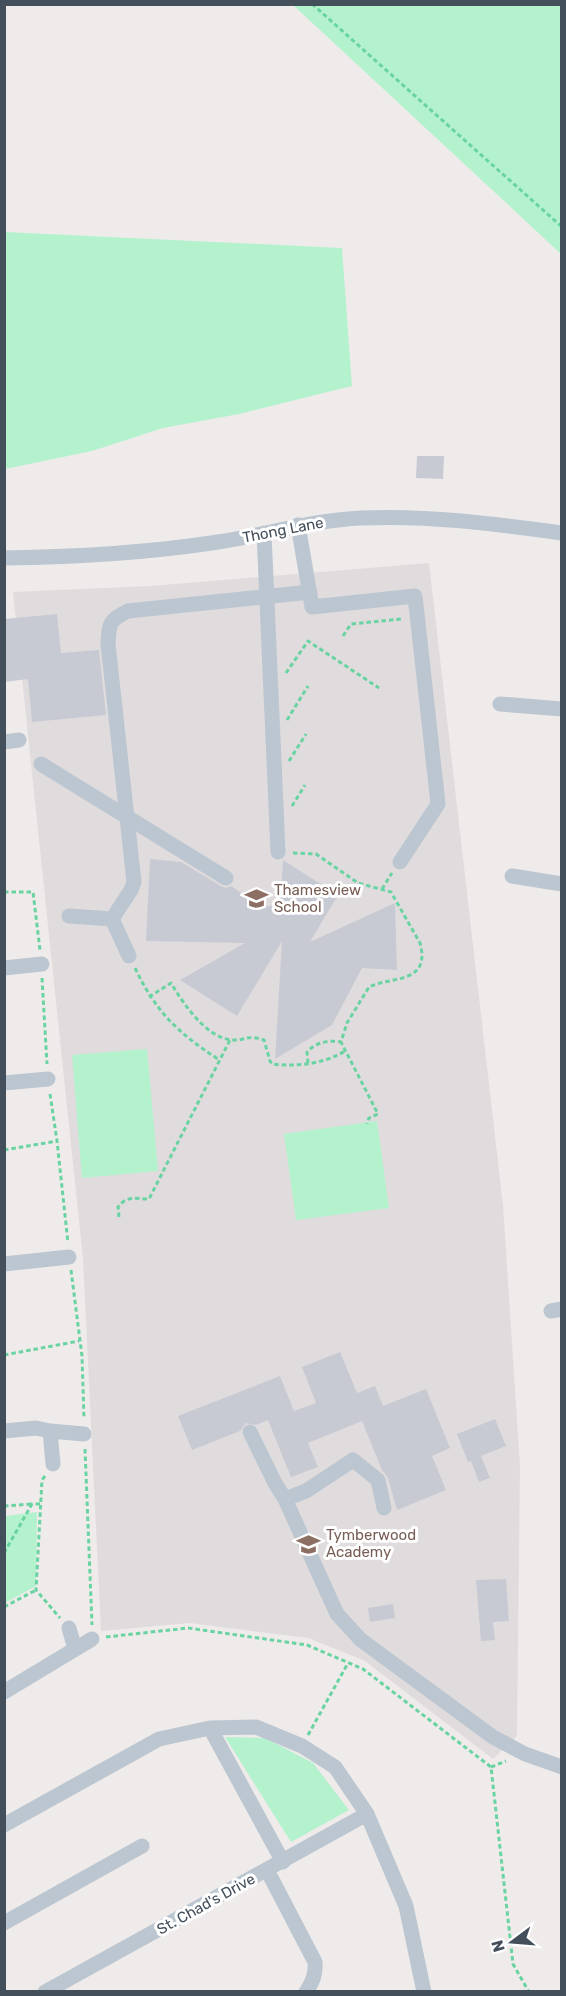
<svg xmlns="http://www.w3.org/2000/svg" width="566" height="1996" viewBox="0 0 566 1996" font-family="Rubik,sans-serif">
	<rect width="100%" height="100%" fill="#efebeb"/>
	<path fill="#e0dcdd" d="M429,563L503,1205L520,1466L517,1736L493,1759L365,1661L308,1638L190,1623L101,1631L83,1259L13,592L150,586Z"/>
	<path fill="#b4f2ce" d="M293,5H561V254Z
		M5,232L342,248L352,386L239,414L163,428L92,451L5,469Z
		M147,1049L158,1171L82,1178L72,1055Z
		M377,1121L389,1208L296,1220L284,1134Z
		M37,1512L36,1586L5,1603V1516Z
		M225,1737L265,1738L313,1763L349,1810L291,1842Z"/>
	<path fill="#c7cad3" d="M417,456H444L443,479L416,478Z
		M57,614L61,653L99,650L106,715L32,722L28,679L4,682V619Z
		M150,859L181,862L221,886L226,888L231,886L261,906H280L283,860L338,895L310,942L395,903L397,970L362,968L332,1025L275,1059L282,941L237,1016L180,980L245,943L146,941Z
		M340,1352L357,1393L375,1386L383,1406L426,1389L450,1448L432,1456L446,1490L397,1510L388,1478L382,1470L362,1421L308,1443L318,1467L291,1477L268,1420L256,1425L246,1423L240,1431L192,1450L178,1416L280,1376L294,1411L316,1403L302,1367Z
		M495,1419L506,1446L481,1456L490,1478L479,1482L471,1461L468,1462L457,1434Z
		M506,1579L509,1621L493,1622L495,1640L481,1641L476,1580Z
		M393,1604L395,1618L370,1622L368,1608Z"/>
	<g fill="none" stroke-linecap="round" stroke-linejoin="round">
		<path stroke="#69d3a2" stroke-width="3" stroke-dasharray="4.5 3" stroke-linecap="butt" d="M312,4L562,227
			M343,636L351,624L401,619
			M286,673L308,641L379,688
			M287,720L308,686
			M289,761L306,734
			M292,806L305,785
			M293,853L316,854L358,883L391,892L420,943C431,984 392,976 369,987L347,1023L341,1042L378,1114L369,1118L367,1124
			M382,889L392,873
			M4,892H33L40,950
			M135,968C156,1012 178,1033 218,1059
			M42,978L47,1064
			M149,997L171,983C183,1003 206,1038 232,1040C246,1041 246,1034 264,1040L270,1061L272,1064C296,1067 324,1064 345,1051
			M308,1063L307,1052C316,1042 329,1040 341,1042
			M50,1094L57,1141L68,1243
			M4,1150L57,1141
			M119,1217L118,1207C127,1195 136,1199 149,1199L230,1040
			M71,1270L82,1356L84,1419
			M4,1355L79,1341
			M85,1449L92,1625
			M45,1476L42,1480L36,1590L60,1618
			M4,1506L32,1504
			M4,1553L32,1504H41
			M4,1607L36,1590
			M106,1637L188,1628L307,1645L363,1669L491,1767L513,1964L529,1992
			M308,1735L348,1663
			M491,1767L506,1761"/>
		<path stroke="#bbc6d0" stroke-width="15" d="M298,525L312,607L415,596L438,804L400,862
			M264,533L278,852
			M4,558C76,557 147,553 218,542C266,535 312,520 362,518C429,515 495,524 562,533
			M500,704L562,709
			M4,742L19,740
			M41,764L226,878
			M512,876L562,884
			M69,916L112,919
			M129,956L112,919L131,890L134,882L108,644C109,624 109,620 128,611L310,592
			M4,968L42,964
			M4,1083L48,1079
			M4,1264L69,1257
			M551,1311L562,1309
			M4,1431L36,1428L50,1431L53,1464
			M50,1431L84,1434
			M250,1432L275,1483L285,1499L337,1614L361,1640L493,1737L525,1754L562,1767
			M285,1499L306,1491L353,1460L378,1480L384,1508
			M69,1628L75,1649
			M4,1692L92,1639
			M210,1728L283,1862
			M4,1825L159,1739L210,1728L256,1727L302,1746L335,1767L367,1814L406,1906L424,1992
			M267,1870L315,1962C316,1974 313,1981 306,1992
			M4,1923L142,1846
			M45,1992L367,1814"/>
	</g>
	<defs>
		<symbol id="school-bare" viewBox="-9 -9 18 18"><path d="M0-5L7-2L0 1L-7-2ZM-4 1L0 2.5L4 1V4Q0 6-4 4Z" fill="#8d6e63" stroke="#fff" stroke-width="2.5" paint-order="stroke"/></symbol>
	</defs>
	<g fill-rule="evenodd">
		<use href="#school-bare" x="240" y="882" width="33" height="33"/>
		<use href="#school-bare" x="292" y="1528" width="33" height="33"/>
	</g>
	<g text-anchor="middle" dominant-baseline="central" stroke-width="6" stroke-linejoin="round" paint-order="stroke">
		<g font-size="15" fill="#434f5b" stroke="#fff">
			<text transform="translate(283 530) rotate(-11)">Thong Lane</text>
			<text transform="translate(206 1904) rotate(-29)">St. Chad's Drive</text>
		</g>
		<g font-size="15" fill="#785e54" stroke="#fff" text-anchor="start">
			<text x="274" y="890">Thamesview<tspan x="274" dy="17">School</tspan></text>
			<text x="326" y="1535">Tymberwood<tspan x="326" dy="17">Academy</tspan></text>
		</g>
	</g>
	<rect width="566" height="1996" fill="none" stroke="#434f5b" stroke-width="12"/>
	<g transform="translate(512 1942) rotate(254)" stroke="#ffffff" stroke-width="4.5" paint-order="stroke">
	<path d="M0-4.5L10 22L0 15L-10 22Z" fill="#434f5b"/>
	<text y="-9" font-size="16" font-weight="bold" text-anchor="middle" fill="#434f5b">N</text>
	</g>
</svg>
